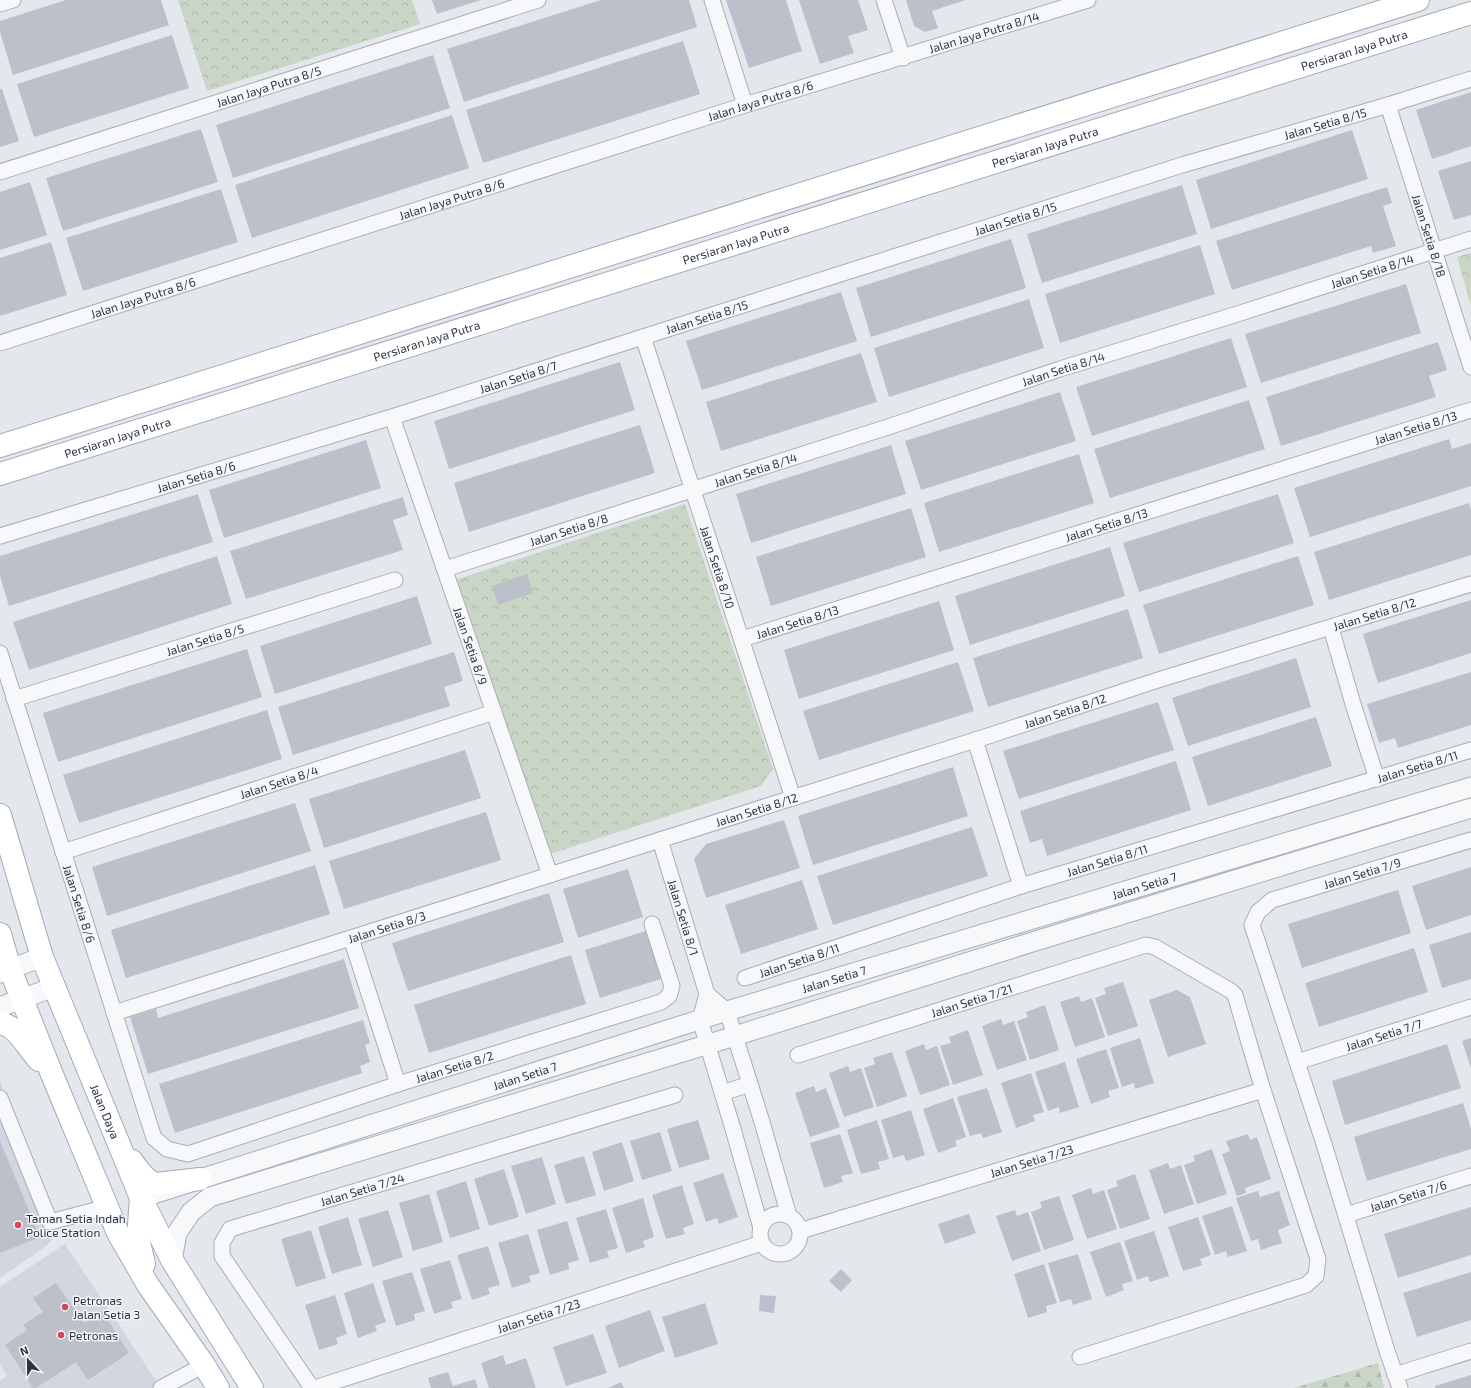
<svg xmlns="http://www.w3.org/2000/svg" width="1471" height="1388" viewBox="0 0 1471 1388" font-family="'Exo 2',sans-serif">
	<defs>
		<pattern id="forest-firs" width="22" height="20" patternUnits="userSpaceOnUse"><rect width="22" height="20" fill="#c9d6c5"/><path d="M5 1l3.5 6h-7zM16 11l3.5 6h-7z" fill="#adb8ab"/></pattern>
		<pattern id="park-crowns" width="20" height="18" patternUnits="userSpaceOnUse"><rect width="20" height="18" fill="#c9d6c5"/><path d="M2 6a3 3 0 1 1 6 0M12 15a3 3 0 1 1 6 0" fill="none" stroke="#adb8ab"/></pattern>
	</defs>
	<rect width="100%" height="100%" fill="#e4e7ec"/>
	<path fill="#d2d6de" d="M0,1081L54,1215L53,1239L46,1246L0,1278Z
		M65,1244L161,1388H0V1381L7,1376L0,1364V1287Z"/>
	<path fill="url(#forest-firs)" d="M1378,1363L1384,1388H1294Z"/>
	<path fill="url(#park-crowns)" d="M178,0H412L420,24L207,91Z
		M1471,253V306L1457,257Z
		M685,504L773,769L761,786L550,854L455,580Z"/>
	<path fill="#bbc0ca" d="M66,0H161L169,25L13,75L0,32V21Z
		M432,0H481L437,14Z
		M601,0H689L697,27L464,102L447,49Z
		M726,0H786L802,51L749,68Z
		M799,0H858L868,30L848,36L854,53L820,64Z
		M906,0H965L932,11L938,28L925,32L914,26Z
		M172,35L189,88L34,137L17,84Z
		M683,41L700,94L483,163L466,110Z
		M433,55L450,108L233,178L216,125Z
		M0,89H2L19,141L0,147Z
		M1471,92V146L1432,159L1416,110Z
		M452,115L469,168L252,238L235,185Z
		M201,129L218,182L63,231L46,178Z
		M1352,130L1368,179L1211,229L1196,180Z
		M1471,161V215L1454,220L1438,171Z
		M30,182L47,235L0,250V192Z
		M1182,185L1197,234L1042,283L1027,234Z
		M1387,187L1392,203L1383,206L1396,246L1373,253L1371,246L1232,290L1216,241Z
		M221,189L238,242L83,291L66,238Z
		M1011,239L1026,288L871,337L856,288Z
		M51,242L67,295L0,316V258Z
		M1200,245L1215,294L1060,343L1045,294Z
		M1406,284L1421,333L1261,383L1245,334Z
		M841,292L857,341L702,390L686,341Z
		M1029,299L1044,348L889,397L874,348Z
		M1231,338L1247,387L1092,436L1076,387Z
		M1438,342L1447,370L1429,376L1436,397L1281,446L1266,397Z
		M861,353L877,402L721,451L706,402Z
		M620,362L635,410L449,469L434,421Z
		M1060,392L1076,441L921,490L905,441Z
		M1249,400L1265,449L1110,498L1094,449Z
		M640,425L655,473L469,532L454,483Z
		M1449,439L1452,449L1471,443V486L1310,537L1294,488Z
		M366,440L381,488L224,538L209,490Z
		M891,445L906,494L751,543L736,494Z
		M1079,454L1094,503L939,552L924,503Z
		M198,494L213,542L9,606L0,576V556Z
		M1278,494L1294,543L1139,592L1123,543Z
		M403,497L408,515L393,520L403,550L246,599L230,551Z
		M1469,503L1471,510V555L1329,600L1314,552Z
		M911,508L926,557L771,606L756,557Z
		M1110,547L1125,596L970,645L955,596Z
		M217,556L232,604L29,670L13,622Z
		M1298,556L1314,605L1159,654L1143,605Z
		M527,574L533,593L498,605L492,586Z
		M417,596L432,644L275,694L260,646Z
		M1471,600V653L1378,683L1363,634Z
		M939,601L954,650L799,699L784,650Z
		M1128,609L1143,658L988,707L973,658Z
		M247,649L262,697L58,762L43,713Z
		M454,652L463,681L444,687L450,706L293,755L278,707Z
		M1296,658L1311,707L1188,746L1172,698Z
		M958,662L974,711L819,760L803,711Z
		M1471,672V725L1398,748L1395,738L1379,743L1367,704Z
		M1158,702L1174,750L1019,799L1003,751Z
		M267,710L282,759L79,823L63,775Z
		M1316,717L1332,766L1208,806L1192,757Z
		M465,750L481,798L324,848L309,799Z
		M1176,761L1191,810L1047,856L1042,839L1030,843L1020,811Z
		M953,767L968,816L813,865L798,816Z
		M295,803L311,851L107,916L92,867Z
		M486,812L501,860L344,909L329,861Z
		M784,820L800,868L706,898L694,859L706,844Z
		M972,827L988,876L833,925L817,876Z
		M315,865L330,914L126,978L111,930Z
		M1471,867V915L1426,930L1412,886Z
		M628,869L643,917L578,938L563,889Z
		M802,880L818,929L741,954L725,905Z
		M1398,890L1411,933L1302,968L1288,924Z
		M549,893L564,942L408,991L392,943Z
		M649,930L664,978L600,998L585,950Z
		M1471,932V979L1442,988L1429,945Z
		M1414,948L1428,992L1319,1027L1305,983Z
		M571,955L586,1004L429,1053L414,1005Z
		M344,959L359,1008L148,1074L130,1017L156,1009L158,1018Z
		M1123,982L1138,1026L1108,1036L1095,998L1106,994L1104,988Z
		M1177,990L1190,997L1206,1044L1168,1057L1149,1000Z
		M1079,996L1081,1002L1092,998L1105,1037L1075,1047L1060,1002Z
		M1045,1005L1059,1050L1030,1060L1017,1021L1028,1017L1026,1012Z
		M1001,1019L1003,1025L1014,1021L1027,1060L997,1070L982,1026Z
		M363,1020L370,1043L365,1045L370,1062L360,1066L362,1073L175,1133L159,1084Z
		M968,1030L983,1075L953,1085L940,1046L951,1043L949,1037Z
		M1140,1038L1154,1083L1135,1089L1134,1083L1122,1087L1110,1048Z
		M1471,1038V1068L1462,1041Z
		M924,1044L926,1050L937,1046L950,1085L920,1095L905,1051Z
		M1447,1044L1461,1088L1345,1125L1332,1081Z
		M1106,1049L1119,1088L1108,1091L1110,1097L1091,1104L1076,1059Z
		M892,1052L907,1096L877,1107L864,1068L875,1064L873,1058Z
		M1065,1062L1079,1107L1060,1113L1059,1107L1048,1111L1035,1072Z
		M848,1066L850,1072L861,1068L874,1107L844,1117L829,1073Z
		M1031,1073L1044,1112L1033,1115L1035,1121L1016,1128L1001,1083Z
		M814,1086L816,1092L826,1088L840,1127L810,1137L795,1093Z
		M987,1088L1002,1132L983,1138L981,1133L970,1136L957,1097Z
		M953,1098L966,1137L955,1141L957,1146L938,1153L923,1109Z
		M1463,1103L1471,1129V1149L1367,1181L1354,1137Z
		M911,1110L925,1155L906,1161L904,1155L893,1158L881,1120Z
		M698,1120L710,1159L679,1168L667,1129Z
		M877,1120L889,1159L878,1162L880,1169L861,1174L847,1130Z
		M660,1132L672,1171L642,1180L630,1141Z
		M840,1134L853,1173L841,1176L843,1182L824,1188L810,1143Z
		M1248,1134L1250,1140L1257,1137L1271,1179L1245,1188L1246,1193L1237,1196L1222,1154L1230,1151L1226,1141Z
		M0,1141L40,1237L0,1253Z
		M622,1142L634,1181L604,1191L592,1152Z
		M1212,1149L1227,1194L1197,1204L1184,1165L1195,1161L1193,1156Z
		M584,1156L596,1195L566,1204L554,1165Z
		M542,1157L556,1204L526,1214L511,1166Z
		M1168,1163L1170,1169L1181,1165L1194,1204L1164,1214L1149,1170Z
		M504,1169L519,1217L489,1226L474,1179Z
		M723,1173L738,1217L719,1224L717,1218L706,1222L693,1183Z
		M1135,1174L1150,1219L1120,1229L1107,1190L1118,1186L1116,1181Z
		M466,1181L480,1229L450,1238L436,1191Z
		M682,1185L694,1224L683,1228L685,1234L666,1239L652,1195Z
		M1091,1188L1093,1194L1104,1190L1117,1229L1087,1239L1072,1195Z
		M1258,1191L1260,1197L1279,1191L1290,1225L1278,1230L1282,1243L1261,1250L1258,1239L1251,1241L1236,1198Z
		M429,1194L443,1242L413,1251L399,1203Z
		M1059,1196L1074,1240L1044,1250L1031,1212L1042,1208L1040,1202Z
		M643,1198L654,1237L643,1241L645,1247L626,1253L612,1208Z
		M1232,1206L1247,1251L1228,1257L1226,1251L1215,1255L1202,1216Z
		M1471,1207V1255L1398,1278L1384,1234Z
		M606,1209L618,1248L607,1251L609,1257L590,1263L576,1218Z
		M388,1210L403,1257L373,1267L358,1219Z
		M1015,1210L1017,1216L1028,1212L1041,1251L1012,1261L996,1216Z
		M969,1214L976,1233L945,1244L938,1224Z
		M348,1217L362,1265L332,1274L318,1227Z
		M1198,1217L1211,1255L1200,1259L1202,1265L1183,1271L1168,1227Z
		M567,1221L579,1260L568,1263L569,1269L550,1275L537,1230Z
		M311,1230L326,1278L296,1287L281,1239Z
		M1154,1231L1169,1276L1150,1282L1148,1276L1137,1280L1124,1241Z
		M528,1234L540,1273L529,1276L531,1282L512,1288L498,1243Z
		M1120,1242L1133,1281L1122,1284L1124,1290L1106,1297L1090,1252Z
		M488,1246L500,1285L488,1288L490,1294L472,1300L457,1255Z
		M1078,1254L1092,1299L1073,1305L1071,1299L1060,1302L1048,1263Z
		M450,1260L462,1299L451,1302L453,1308L434,1314L420,1269Z
		M1044,1264L1057,1303L1046,1306L1047,1312L1028,1318L1014,1274Z
		M841,1269L852,1280L841,1292L829,1281Z
		M412,1272L425,1311L414,1314L415,1320L396,1326L382,1281Z
		M1471,1272V1320L1417,1337L1403,1293Z
		M56,1283L84,1323L102,1311L129,1353L88,1380L76,1362L36,1388H33L5,1345L27,1330L23,1325L43,1312L33,1298Z
		M373,1283L386,1322L375,1326L377,1331L358,1338L344,1293Z
		M335,1295L347,1334L336,1338L338,1344L319,1350L305,1305Z
		M760,1295L776,1296L774,1313L759,1311Z
		M705,1303L718,1344L675,1358L662,1317Z
		M650,1310L665,1351L619,1368L605,1326Z
		M593,1334L607,1373L566,1386L553,1347Z
		M503,1355L506,1365L526,1358L536,1388H489L481,1363Z
		M448,1372L453,1386L475,1379L478,1388H431L428,1378Z
		M1471,1375V1388H1435V1386Z
		M621,1382L624,1388H608Z"/>
	<g fill="none" stroke-linecap="round" stroke-linejoin="round">
		<defs>
			<g id="minor">
				<path d="M712,0L745,105"/>
				<path d="M884,0L903,58"/>
				<path d="M0,4L13,0"/>
				<path id="s1" d="M1388,105L1471,367"/>
				<path id="s2" d="M0,172L538,0"/>
				<path id="s3" d="M643,337L793,798"/>
				<path id="s4" d="M0,343L745,105L1088,0"/>
				<path id="s5" d="M392,417L550,875"/>
				<path id="s6" d="M0,536L392,417L1182,165L1388,105L1471,79"/>
				<path id="s7" d="M445,569L891,426L1060,369L1231,316L1471,239"/>
				<path d="M1331,628L1353,704L1377,779"/>
				<path id="s8" d="M742,639L1471,410"/>
				<path id="s9" d="M0,653L154,1138L167,1149L188,1154L398,1084L661,1002L669,996L672,986L652,924"/>
				<path id="s10" d="M14,699L395,580"/>
				<path d="M975,740L1021,886"/>
				<path id="s11" d="M660,840L707,994L700,1020L733,1129L761,1228"/>
				<path id="s12" d="M63,852L494,712"/>
				<path d="M351,938L398,1084"/>
				<path id="s13" d="M745,978L1021,886L1471,750"/>
				<path d="M707,994L727,1011L762,1122L789,1216"/>
				<path id="s14" d="M114,1013L988,736L1158,680L1471,584"/>
				<path id="s15" d="M798,1055L1146,945L1155,947L1231,991L1235,995L1263,1090L1318,1259L1316,1276L1306,1285L1080,1357"/>
				<path id="s16" d="M1297,1062L1471,1007"/>
				<path d="M722,1093L750,1084"/>
				<path d="M0,1098L50,1222L107,1207"/>
				<circle cx="780" cy="1234" r="20"/>
				<path id="s17" d="M1346,1215L1471,1176"/>
				<path id="s18" d="M800,1231L1263,1090"/>
				<path d="M1395,1375L1471,1351"/>
				<path d="M161,1388L204,1365"/>
				<path id="s19" d="M312,1388L222,1256V1243L230,1229L675,1095"/>
				<path id="s20" d="M315,1388L762,1243"/>
				<path id="s21" d="M1400,1388L1387,1351L1324,1144L1252,925L1258,912L1272,900L1471,840"/>
			</g>
			<g id="tertiary">
				<path d="M0,973L42,957"/>
				<path d="M0,1007L54,987"/>
				<path id="s22" d="M141,1198L727,1011L1471,787"/>
				<path d="M172,1260L177,1233L191,1212L210,1197L735,1036L1029,943L1471,808"/>
			</g>
			<g id="primary">
				<path d="M0,446L1418,0"/>
				<path id="s23" d="M0,474L1471,13"/>
				<path id="s24" d="M0,815L42,957L141,1198L172,1260L252,1388"/>
				<path d="M0,934L10,969L51,1072L118,1233L148,1285L204,1365L218,1388"/>
				<path d="M0,1023C18,1026 27,1048 39,1060"/>
				<path d="M132,1161C138,1170 146,1181 156,1184L200,1179"/>
				<path d="M141,1198L138,1238L144,1264"/>
			</g>
		</defs>
		<use href="#minor" stroke="#a9aeb7" stroke-width="17"/>
		<use href="#tertiary" stroke="#a9aeb7" stroke-width="21"/>
		<use href="#primary" stroke="#a3abb8" stroke-width="24"/>
		<use href="#minor" stroke="#f7f8fa" stroke-width="15"/>
		<use href="#tertiary" stroke="#f7f8fa" stroke-width="19"/>
		<use href="#primary" stroke="#fff" stroke-width="22"/>
	</g>
	<g fill="#d1495b" stroke="#f4f6f9" stroke-width="1.5">
		<circle cx="18" cy="1225" r="4"/>
		<circle cx="65" cy="1307" r="4"/>
		<circle cx="61" cy="1335" r="4"/>
	</g>
	<g text-anchor="middle" dominant-baseline="central" stroke-width="3" stroke-linejoin="round" paint-order="stroke">
		<g font-size="12" fill="#2b3445" stroke="#f4f6f9">
			<text stroke="none"><textPath href="#s4" startOffset="1032">Jalan Jaya Putra 8/14</textPath></text>
			<text stroke="none"><textPath href="#s23" startOffset="1419">Persiaran Jaya Putra</textPath></text>
			<text stroke="none"><textPath href="#s2" startOffset="282">Jalan Jaya Putra 8/5</textPath></text>
			<text stroke="none"><textPath href="#s4" startOffset="798">Jalan Jaya Putra 8/6</textPath></text>
			<text stroke="none"><textPath href="#s6" startOffset="1388">Jalan Setia 8/15</textPath></text>
			<text stroke="none"><textPath href="#s23" startOffset="1095">Persiaran Jaya Putra</textPath></text>
			<text stroke="none"><textPath href="#s4" startOffset="474">Jalan Jaya Putra 8/6</textPath></text>
			<text stroke="none"><textPath href="#s6" startOffset="1064">Jalan Setia 8/15</textPath></text>
			<text stroke="none"><textPath href="#s1" startOffset="137">Jalan Setia 8/18</textPath></text>
			<text stroke="none"><textPath href="#s23" startOffset="771">Persiaran Jaya Putra</textPath></text>
			<text stroke="none"><textPath href="#s7" startOffset="974">Jalan Setia 8/14</textPath></text>
			<text stroke="none"><textPath href="#s4" startOffset="150">Jalan Jaya Putra 8/6</textPath></text>
			<text stroke="none"><textPath href="#s6" startOffset="740">Jalan Setia 8/15</textPath></text>
			<text stroke="none"><textPath href="#s23" startOffset="447">Persiaran Jaya Putra</textPath></text>
			<text stroke="none"><textPath href="#s7" startOffset="650">Jalan Setia 8/14</textPath></text>
			<text stroke="none"><textPath href="#s6" startOffset="542">Jalan Setia 8/7</textPath></text>
			<text stroke="none"><textPath href="#s8" startOffset="706">Jalan Setia 8/13</textPath></text>
			<text stroke="none"><textPath href="#s23" startOffset="123">Persiaran Jaya Putra</textPath></text>
			<text stroke="none"><textPath href="#s7" startOffset="326">Jalan Setia 8/14</textPath></text>
			<text stroke="none"><textPath href="#s6" startOffset="205">Jalan Setia 8/6</textPath></text>
			<text stroke="none"><textPath href="#s8" startOffset="382">Jalan Setia 8/13</textPath></text>
			<text stroke="none"><textPath href="#s7" startOffset="130">Jalan Setia 8/8</textPath></text>
			<text stroke="none"><textPath href="#s3" startOffset="242">Jalan Setia 8/10</textPath></text>
			<text stroke="none"><textPath href="#s14" startOffset="1322">Jalan Setia 8/12</textPath></text>
			<text stroke="none"><textPath href="#s8" startOffset="58">Jalan Setia 8/13</textPath></text>
			<text stroke="none"><textPath href="#s10" startOffset="200">Jalan Setia 8/5</textPath></text>
			<text stroke="none"><textPath href="#s5" startOffset="242">Jalan Setia 8/9</textPath></text>
			<text stroke="none"><textPath href="#s14" startOffset="998">Jalan Setia 8/12</textPath></text>
			<text stroke="none"><textPath href="#s13" startOffset="705">Jalan Setia 8/11</textPath></text>
			<text stroke="none"><textPath href="#s12" startOffset="227">Jalan Setia 8/4</textPath></text>
			<text stroke="none"><textPath href="#s14" startOffset="674">Jalan Setia 8/12</textPath></text>
			<text stroke="none"><textPath href="#s13" startOffset="381">Jalan Setia 8/11</textPath></text>
			<text stroke="none"><textPath href="#s21" startOffset="613">Jalan Setia 7/9</textPath></text>
			<text stroke="none"><textPath href="#s22" startOffset="1051">Jalan Setia 7</textPath></text>
			<text stroke="none"><textPath href="#s9" startOffset="263">Jalan Setia 8/6</textPath></text>
			<text stroke="none"><textPath href="#s11" startOffset="81">Jalan Setia 8/1</textPath></text>
			<text stroke="none"><textPath href="#s14" startOffset="286">Jalan Setia 8/3</textPath></text>
			<text stroke="none"><textPath href="#s13" startOffset="57">Jalan Setia 8/11</textPath></text>
			<text stroke="none"><textPath href="#s22" startOffset="727">Jalan Setia 7</textPath></text>
			<text stroke="none"><textPath href="#s15" startOffset="182">Jalan Setia 7/21</textPath></text>
			<text stroke="none"><textPath href="#s16" startOffset="91">Jalan Setia 7/7</textPath></text>
			<text stroke="none"><textPath href="#s9" startOffset="828">Jalan Setia 8/2</textPath></text>
			<text stroke="none"><textPath href="#s22" startOffset="403">Jalan Setia 7</textPath></text>
			<text stroke="none"><textPath href="#s24" startOffset="315">Jalan Daya</textPath></text>
			<text stroke="none"><textPath href="#s18" startOffset="242">Jalan Setia 7/23</textPath></text>
			<text stroke="none"><textPath href="#s19" startOffset="327">Jalan Setia 7/24</textPath></text>
			<text stroke="none"><textPath href="#s17" startOffset="65">Jalan Setia 7/6</textPath></text>
			<text stroke="none"><textPath href="#s20" startOffset="235">Jalan Setia 7/23</textPath></text>
		</g>
		<g font-size="12" fill="#2b3445" stroke="#f4f6f9" text-anchor="start">
			<text x="26" y="1218">Taman Setia Indah<tspan x="26" dy="14">Police Station</tspan></text>
			<text x="73" y="1300">Petronas<tspan x="73" dy="14">Jalan Setia 3</tspan></text>
			<text x="69" y="1335">Petronas</text>
		</g>
	</g>
	<g transform="translate(28 1360) rotate(338)" stroke="#f4f6f9" stroke-width="3" paint-order="stroke">
	<path d="M0-3L7 15L0 10L-7 15Z" fill="#2b3445"/>
	<text y="-6" font-size="11" font-weight="bold" text-anchor="middle" fill="#2b3445">N</text>
	</g>
</svg>
